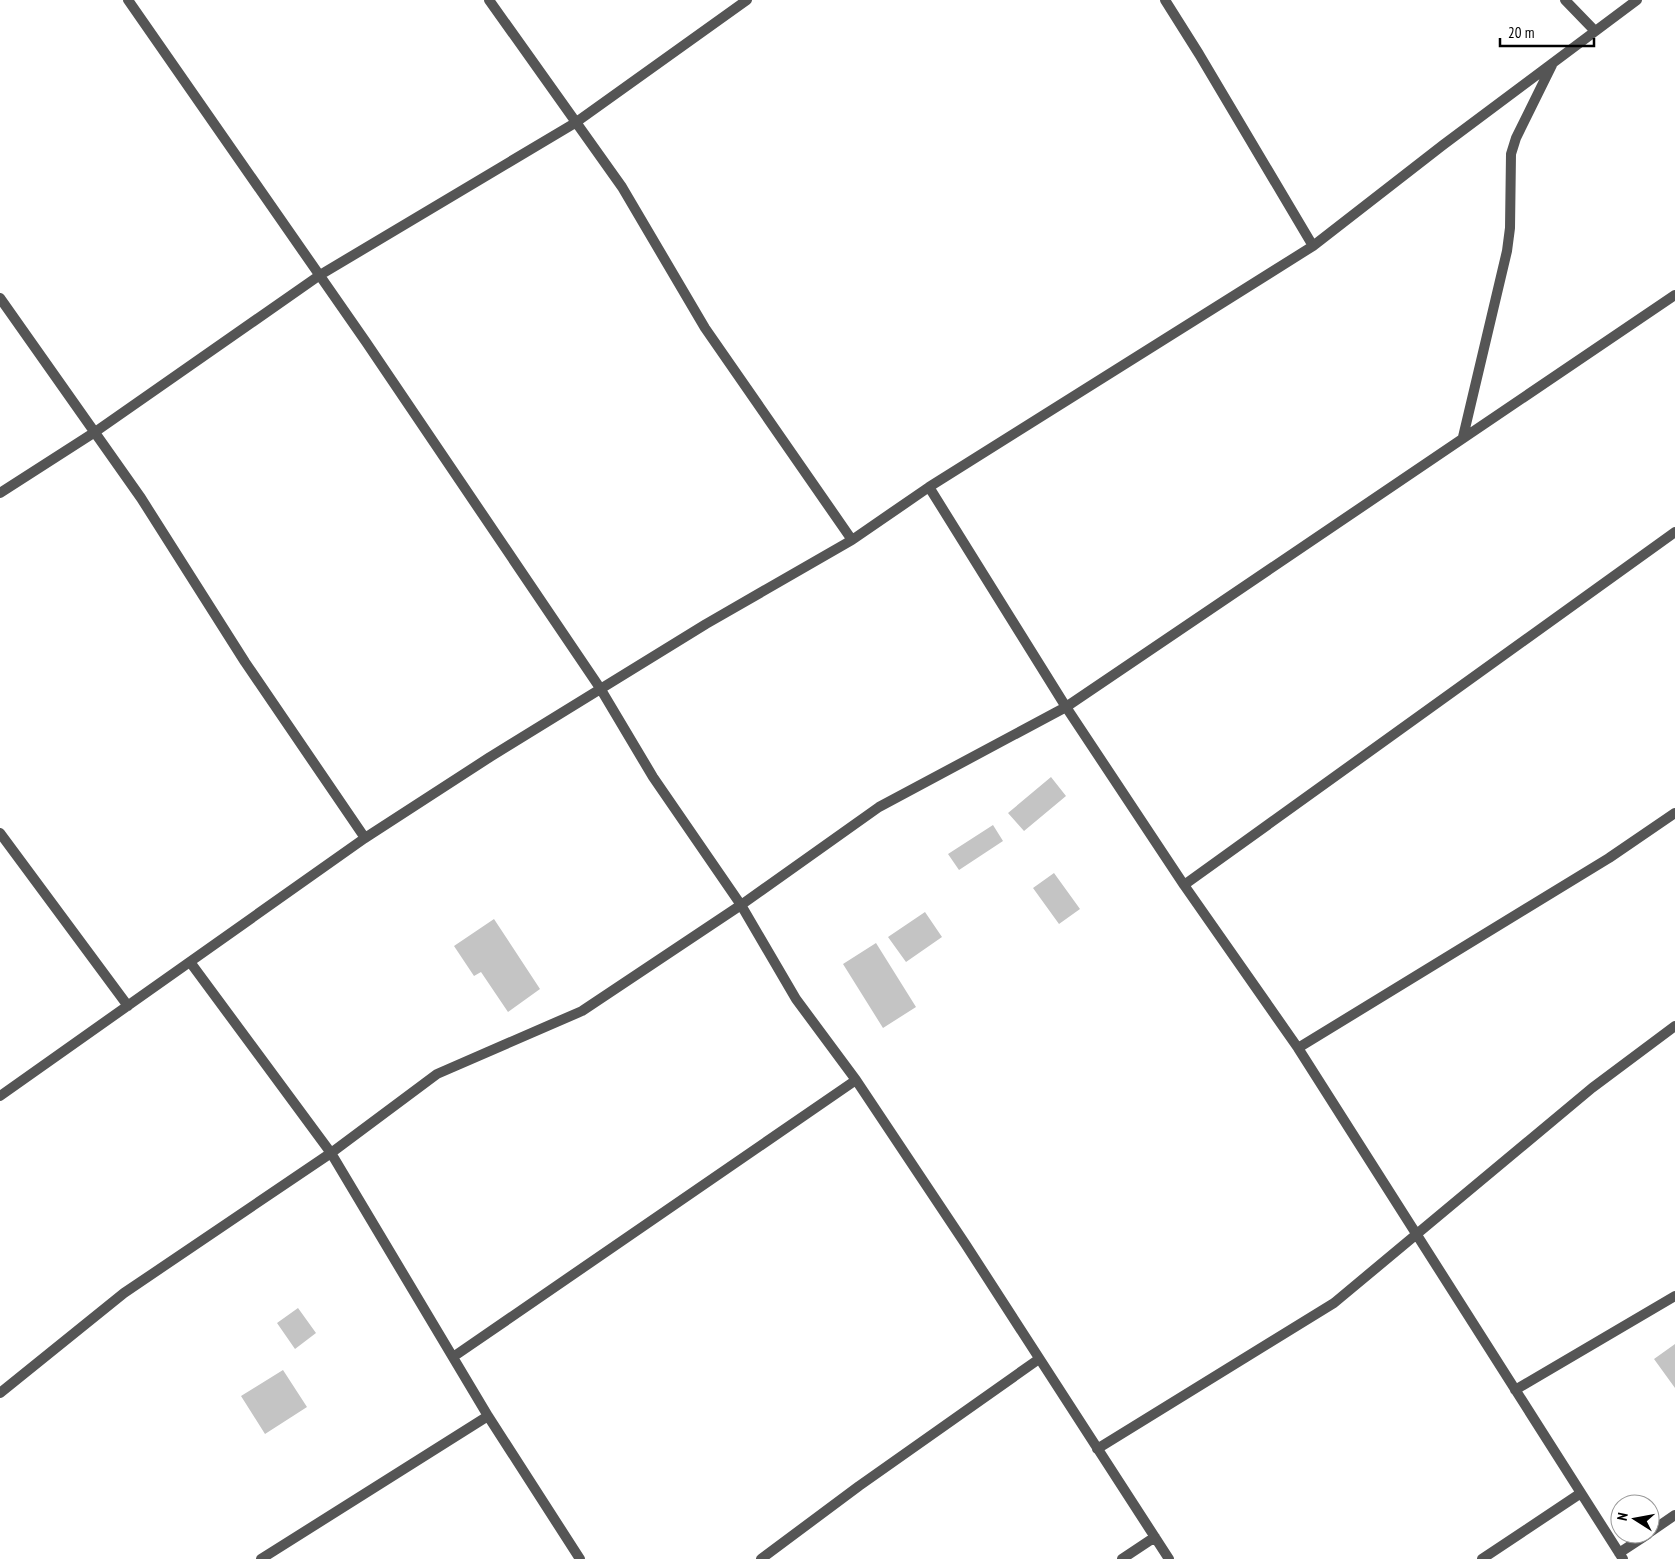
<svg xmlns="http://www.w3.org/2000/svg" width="1675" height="1559" viewBox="0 0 1675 1559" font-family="'PT Sans Narrow',sans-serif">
	<rect width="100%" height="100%" fill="#fff"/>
	<path fill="#c4c4c4" d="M1051,777L1066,796L1024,831L1008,813Z
		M993,825L1003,841L959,870L948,854Z
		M1054,873L1080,909L1059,924L1033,888Z
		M925,912L942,937L906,962L888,937Z
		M494,919L540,989L508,1012L481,972L474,976L454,946Z
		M876,943L916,1007L883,1028L843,964Z
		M298,1308L316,1333L295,1349L277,1323Z
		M1675,1344V1388L1654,1359Z
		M283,1370L307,1407L265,1434L241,1396Z"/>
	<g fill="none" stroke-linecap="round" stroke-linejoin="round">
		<path stroke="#555" stroke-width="10" d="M128,0L366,342L600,688L653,777L741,905L796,999L856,1080L966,1245L1169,1559
			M489,0L622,187L705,328L852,540
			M1165,0L1199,54L1313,246
			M1565,0L1595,31
			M0,298L141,498L245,662L365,838
			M1463,437L1507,251L1510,228L1511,154L1516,138L1552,65
			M929,487L1066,707L1184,885L1298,1048L1623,1559
			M0,493L95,432L320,275L575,123L747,0
			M0,833L128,1006
			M1184,885L1675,532
			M190,962L331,1153L488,1416L580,1559
			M1298,1048L1609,858L1675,813
			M0,1096L365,838L490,757L706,624L852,540L929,487L1313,246L1443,145L1637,0
			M453,1357L856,1080
			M1515,1390L1675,1296
			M0,1393L124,1293L331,1153L437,1074L582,1011L741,905L879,807L1066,707L1675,295
			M1097,1449L1334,1303L1592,1088L1675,1026
			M1650,1532L1675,1515
			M1619,1553L1648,1534
			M261,1559L488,1416
			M761,1559L859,1486L1039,1359
			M1122,1559L1155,1537
			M1482,1559L1581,1493"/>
	</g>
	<g transform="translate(1635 1519) rotate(281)"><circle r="24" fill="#ffffff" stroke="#999999"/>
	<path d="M0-4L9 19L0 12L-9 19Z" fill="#000000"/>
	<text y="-8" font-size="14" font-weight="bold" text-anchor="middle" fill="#000000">N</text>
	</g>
	<path d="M1500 38v8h94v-8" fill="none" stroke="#000000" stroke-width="2.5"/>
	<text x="1508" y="38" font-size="15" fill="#000000" stroke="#ffffff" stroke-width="4" paint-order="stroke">20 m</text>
</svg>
